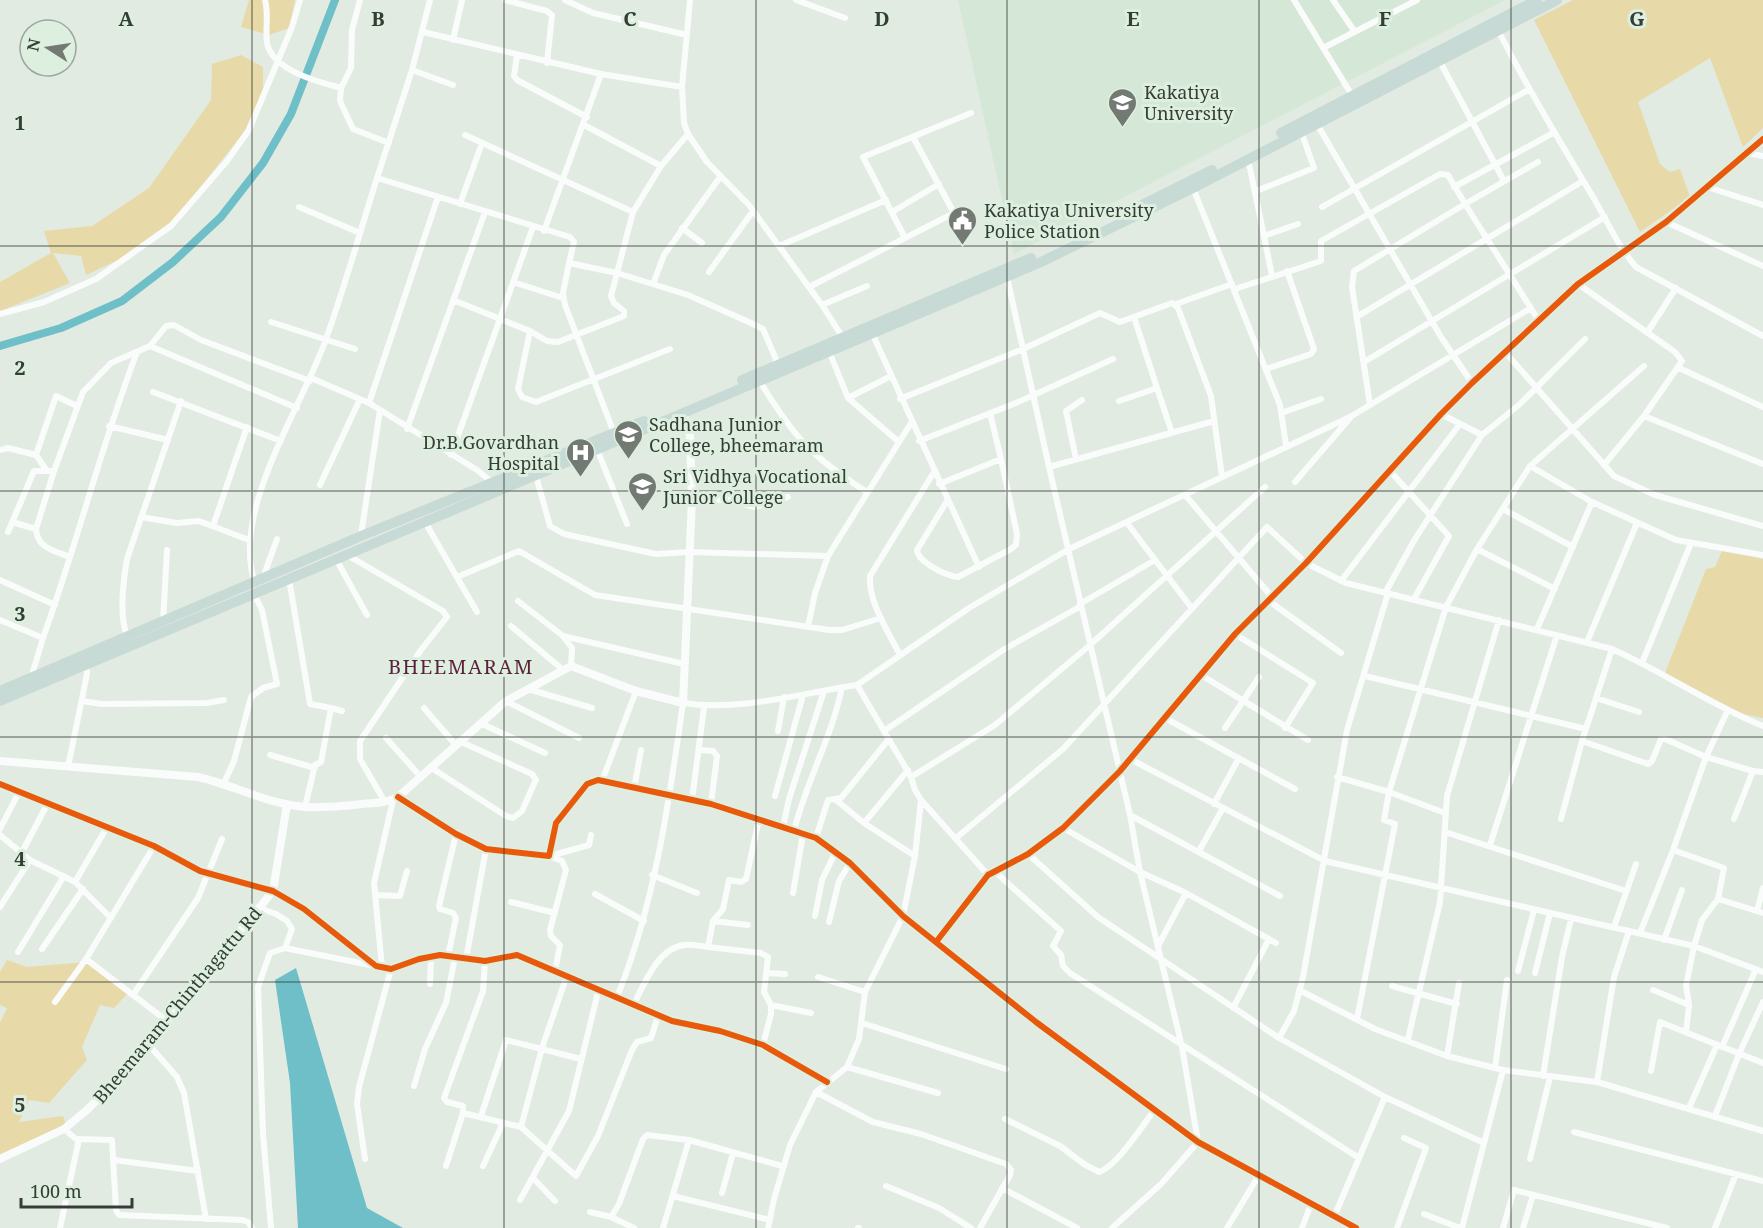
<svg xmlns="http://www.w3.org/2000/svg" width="1763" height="1228" viewBox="0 0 1763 1228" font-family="'Noto Serif',serif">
	<rect width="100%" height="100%" fill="#e1ebe2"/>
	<path fill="#d5e7d7" d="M958,0H1505L1014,254Z"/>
	<path fill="#e8d9a9" d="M249,0H295L289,28L269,35L241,27Z
		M1573,0H1763V128L1743,147L1710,58L1638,102L1660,164L1670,172L1680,169L1690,197L1640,232L1534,20Z
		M241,55L263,67V91L244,132L176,218L118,260L86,275L81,256L53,253L70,283L0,311V282L51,253L44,231L92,226L149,188L211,100L212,64Z
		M1722,551L1763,559V718L1743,714L1665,673L1706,569L1715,567Z
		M7,960L27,967L86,962L127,994L114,1008L100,1005L82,1047L87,1060L49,1103L29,1100L19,1122L63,1116L66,1125L0,1157V1023L7,1008L0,1005V972Z"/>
	<path fill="#6fbfc9" d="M296,968L367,1208L403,1228H298L290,1083L275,980Z"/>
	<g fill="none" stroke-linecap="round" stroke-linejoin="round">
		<path stroke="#6fbfc9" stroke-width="8" d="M0,346L61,328L122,301L173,262L221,217L263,163L291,114L335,0"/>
		<path stroke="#fafcfb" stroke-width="6" d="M265,0C269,14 265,28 267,43C272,70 318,82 341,88
			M360,0L352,30L351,68L341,88L340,101L353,129L389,143
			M430,0L412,70L377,178L570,237L574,242L569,263L617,273L688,295L751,323L763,329L778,364
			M505,0L547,11L552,15L547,63
			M565,0L593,13L687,35
			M690,0L682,87L684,123L688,134L707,162L749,205L822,305L843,338
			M796,0L845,18
			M1294,0L1353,97
			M1333,0L1355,32
			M1498,30C1527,87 1560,142 1593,197C1607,221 1618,246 1636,267L1763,336
			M423,32L601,74L682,87
			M453,40L462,0
			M1323,48L1417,0
			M517,56L514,76L517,80L587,117
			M1439,60L1504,181
			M412,70L453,85
			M1317,124L1441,337L1472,383
			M584,125L661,166L688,134
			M465,135L633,212
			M1748,153L1763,156
			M1248,159L1264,236L1298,224
			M1454,187L1553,133
			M1707,187L1763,205
			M1193,188L1280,405L1286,445
			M1256,191L1314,168L1301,131
			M460,204L482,143
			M299,207L360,233
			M1322,207L1528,90
			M892,212L939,184
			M1666,222L1763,266
			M682,228L702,243
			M544,231L601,74
			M1264,236L1272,276
			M905,238L863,157L971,113
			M779,246L886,200
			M569,263L563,293L565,305L614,433
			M709,272L753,211
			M1007,277L1049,467L1130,815L1140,872L1182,1047L1198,1142L1161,1184L1112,1228
			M513,282L563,298
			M653,284L664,255L720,177
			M1578,284L1675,352L1682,361L1644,416L1604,465
			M809,287L954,213L913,137
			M1235,289L1321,261V241L1440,174L1448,175L1465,204L1538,162
			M453,300L530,331L518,389L522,397L536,402L670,349
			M1176,304L1232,284
			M822,305L867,286
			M0,314L44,302L96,279L171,226L227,161L249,130L292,27L300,0
			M1358,316L1583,181
			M271,322L355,349
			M530,331L547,341L558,342L624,316V311L614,303L611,296L633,212L661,166
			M872,333L979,567
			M1647,333L1676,288
			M150,346L297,408
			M829,351L848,398L891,376
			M1505,352L1614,476L1655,495L1763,526
			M1364,362L1605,217
			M1679,368L1763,407
			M1266,369L1311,354L1314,349L1287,271
			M311,378L369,403L477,470L493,483
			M759,380C793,436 811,457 867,492
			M1157,388L1172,433
			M153,392L281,441
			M848,398L899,442
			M900,399L1023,349L1100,313L1120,322L1172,303L1178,308L1211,396L1222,477
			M1119,401L1157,388L1134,317
			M369,403L438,197
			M1370,405L1352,287L1354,271L1465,204L1539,321
			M1281,413L1321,399
			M1441,414L1482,435
			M1644,416L1763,464
			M109,426L168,440
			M407,429L485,212
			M919,441L1016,403L1113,359
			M597,449L627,524
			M0,450L8,448L36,455L47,471
			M36,455L56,396L77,406
			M451,455L533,227
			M1076,459L1066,411L1082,400
			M1530,466L1592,502L1676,540L1763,555
			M1049,467L1214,421
			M1390,471L1449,536L1414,599
			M536,476L550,526L564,534L656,554L689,552L828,556
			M1295,482L1350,418
			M939,484L1001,459L990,413
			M320,485L360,399
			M1186,496L1272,597
			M692,499L730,500L754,507L788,497
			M947,501L917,550C918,562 946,576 958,577L1011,549L1016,545L1017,534L1001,459
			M1503,509L1573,547
			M141,517L177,523L199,521L249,540
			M12,522L36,529
			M425,522L477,612
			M1127,523L1191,607
			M213,526L247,427
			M8,532L34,471H54
			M361,535L380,410
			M1477,549L1555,589
			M347,555L443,611L447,617L421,650L360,741V759L385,802
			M70,557C54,551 37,548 36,529L54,471L83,392L111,363L150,346L166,326L174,325L201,340L310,381
			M336,559L367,615
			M457,577L519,551L595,595L829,630H842L881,618
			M266,579L265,572L277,539
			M289,579L310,704L331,708
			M0,580L55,605
			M1341,581L1460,424
			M255,583C230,511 302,408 326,339C345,286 360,232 377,178
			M1385,593L1415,539L1482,435L1520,404L1585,339
			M518,601L563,636L572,648L571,666
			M1269,601L1341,653
			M1080,604L1155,560
			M0,620L43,638C77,544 101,446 137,352
			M163,622L167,550
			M511,626L562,669
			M808,627L815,593L828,556L911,423
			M1537,629L1592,502
			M1235,634L1313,683L1285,728
			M563,636L684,664
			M127,637C119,613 123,583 127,559L181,401
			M1587,642L1637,523
			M900,655C889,633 868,602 870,576L934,472
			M1642,663L1691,543
			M1201,675L1308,740
			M1365,676L1586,729
			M31,678L43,638
			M528,689L592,708
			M1596,698L1639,712
			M82,701L102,704L207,703L224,700
			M506,701L579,738
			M424,708L455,744
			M1165,718L1295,789
			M480,723L545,753
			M1225,728L1259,677
			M778,731L784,697
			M884,731L1003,650L1081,606
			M386,738L420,776
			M1582,741L1648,764L1652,761L1661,739H1665L1706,757L1753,771L1734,819
			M700,750L713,751L717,756L711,804
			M270,755L315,768
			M1130,759L1325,861L1694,946L1763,972
			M68,767L87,674L86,665
			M430,767L506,816L513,818L522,811L534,784L536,780L532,774L459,741
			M908,770L864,823L915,856
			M1753,771L1763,772
			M911,777L995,725L1090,645L1265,487
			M1337,777L1389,792L1445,813
			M602,781L636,691
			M224,783L234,761L251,697L263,688L277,684L262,610L254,594
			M0,784L154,846L200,871L273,891L304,909L376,966L391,969L419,959L440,955L485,961L517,955L672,1021L720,1031L763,1045L827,1082
			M634,789L641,750
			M775,796L803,695
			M398,797L456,834L486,849L549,856L556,823L587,784L598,780L711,804L816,838L850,863L903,916L1036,1022L1198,1142L1356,1228
			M692,800L704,707
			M836,800L864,823
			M1214,804L1239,758
			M305,807L315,765L321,762L331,708L342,711
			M1130,815L1280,896
			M1561,819L1582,741L1612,649
			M783,827L789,799L824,691
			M1063,828L1140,872L1186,893L1276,943
			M0,829L19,792
			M794,831C806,782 832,737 842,687
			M1445,832L1626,891
			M0,835L30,860L75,882L111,918
			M816,838L828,800L841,798L889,739
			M956,838L1063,749L1267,527L1306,563L1346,583L1612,649C1664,672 1710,705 1763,726
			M1490,845L1557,635
			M1199,851L1223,808
			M22,852L48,803
			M1028,854L1098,917L1279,1038L1385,1097L1484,1143
			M549,856L562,861L566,870L550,930L551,936L560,945L555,971
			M550,856L589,845L591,835
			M993,870L1061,931L1053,946L1061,955L1063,966L1070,973L1359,1158
			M652,875L697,893
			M988,875L921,800L915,790L911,777L857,685L969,608L1069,549L1350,417L1531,308
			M75,882L107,827
			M793,893L803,834
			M595,894L644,921
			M375,895L400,896L407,871
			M1718,899L1763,913
			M511,902L555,913
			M0,907L30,860
			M259,908L276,914L287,921L292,929L285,948
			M1757,911L1763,888
			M815,916L822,880L836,851
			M713,921L723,909L729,880L741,882L746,879L759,819
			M829,922L839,881L850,863
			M1614,927L1636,864
			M1640,933L1673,850
			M1664,940L1682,890
			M936,942L988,875L1028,854L1063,828L1120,771L1235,634L1306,563L1441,414L1472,383L1578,284L1666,222L1763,139
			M1158,946L1186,893
			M708,947L761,953L768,957L764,992L771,1005V1014L763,1045
			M42,949L83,889
			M18,952L64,876
			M448,956L456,918L453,913L440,909L439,906L456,834
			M86,959L167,1021
			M466,959L486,849
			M382,967L374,883L393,800
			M1518,971L1534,910
			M767,973L785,974
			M1535,973L1550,913
			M818,977L865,992
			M1459,983L1447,1056L1503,1070L1597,1082L1763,1131
			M430,984L431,957
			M1392,986L1457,1004
			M1299,990L1375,1029L1447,1056
			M1653,990L1689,1005
			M133,995L198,898L222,839
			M617,997C655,904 669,802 683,703C740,712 801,693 857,685
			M55,1002L86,959L154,846
			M634,1004C644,984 658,948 684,945C692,944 700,946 708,947L713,921L748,925
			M771,1005L811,1013
			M1233,1008L1269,939
			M1357,1019L1395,824L1384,820L1389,792L1446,607L1477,549L1530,466L1644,366
			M862,1023L1006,1069
			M1686,1032L1689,1005L1686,986L1694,946L1702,920L1718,899L1724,868L1673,850L1706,757L1727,712
			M1279,1038L1294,1011L1303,977L1347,730L1388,593
			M1408,1039L1440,902L1447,796L1499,620
			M148,1044L177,1077L184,1093L206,1219
			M1722,1047L1756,969
			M847,1067L938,1093
			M1495,1068L1507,980
			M1651,1071L1660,1022L1763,1063
			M1543,1076L1562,957L1571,919
			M1597,1082L1614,977L1629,931
			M414,1086L425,1049L446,1003L455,957
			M816,1092L873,1122L921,1134L1006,1164L1011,1170L1010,1175L980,1228
			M1689,1108L1717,1045
			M463,1113V1106L447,1102L444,1098L483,991L485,961
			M481,1116L506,1040L581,1059
			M1715,1116L1739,1054L1763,1002
			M1005,1119L1060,1146L1084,1164L1099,1172C1116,1167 1144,1124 1155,1109
			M521,1127L542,1048L567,975
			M64,1129L76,1139L112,1140L116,1210L119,1215L242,1220L248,1222L252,1228
			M1574,1132L1763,1181
			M365,1159L357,1104L359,1087L391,969
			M1530,1159L1550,1077
			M114,1160L198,1171
			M446,1166L463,1113L521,1127L576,1176L598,1136L632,1050L637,1042L651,1038L658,1016
			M483,1166L503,1123
			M533,1178L555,1201
			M886,1186L939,1208L971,1228
			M1002,1188L1077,1228
			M722,1193L733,1153
			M673,1196L770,1220
			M520,1200L569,1111L599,988
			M590,1212L611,1217L634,1228
			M1424,1214L1460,1228
			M611,1217L619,1204L643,1139L647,1135L689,1140L782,1166
			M1334,1217L1385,1097
			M60,1228L79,1139
			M271,1228L263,1134L258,987L270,953L285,948L375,966
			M663,1228L689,1140
			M768,1228L774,1199L790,1145L816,1092L847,1067L859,1039L865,992L903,916L915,856L921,800
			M858,1228H859
			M1227,1228L1259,1175
			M1302,1228L1311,1204
			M1397,1228L1426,1148L1404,1138
			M1462,1228L1503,1070
			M1503,1228L1514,1190L1667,1228
			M1523,1228L1533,1195
			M1715,1228L1736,1174"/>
		<path stroke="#fafcfb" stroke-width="8" d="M0,761L198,777C234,785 270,805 306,807C325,808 344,806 362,804C374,803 387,803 398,797L506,701L571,666L636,691L683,703L692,499L690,436L683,412
			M0,1159L64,1129L87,1110L128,1069L273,891L287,804"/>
		<path stroke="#c8dad6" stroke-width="10" d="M1281,133L1537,0
			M1124,214L1212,170
			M742,380L1031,258
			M0,691L361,536L644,421
			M0,701L1039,263L1193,188L1557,0"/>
		<defs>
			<path id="cycleway" d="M0,784L154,846L200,871L273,891L304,909L376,966L391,969L419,959L440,955L485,961L517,955L672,1021L720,1031L763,1045L827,1082
				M398,797L456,834L486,849L549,856L556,823L587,784L598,780L711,804L816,838L850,863L903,916L1036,1022L1198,1142L1356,1228
				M936,942L988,875L1028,854L1063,828L1120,771L1235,634L1306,563L1441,414L1472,383L1578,284L1666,222L1763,139"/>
		</defs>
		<use href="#cycleway" stroke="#ddefde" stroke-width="10"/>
		<use href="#cycleway" stroke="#e8590c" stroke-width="6"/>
	</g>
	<path fill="none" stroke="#363d37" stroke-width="1.5" stroke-opacity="0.55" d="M252,0V1228M504,0V1228M756,0V1228M1007,0V1228M1259,0V1228M1511,0V1228M0,246H1763M0,491H1763M0,737H1763M0,982H1763"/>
	<defs>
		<symbol id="university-pin" viewBox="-11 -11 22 30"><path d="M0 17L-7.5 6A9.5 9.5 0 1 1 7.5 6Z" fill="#727a73" stroke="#ddefde"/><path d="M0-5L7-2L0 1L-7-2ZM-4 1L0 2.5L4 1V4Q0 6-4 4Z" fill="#fff"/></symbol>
		<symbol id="civic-pin" viewBox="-11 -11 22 30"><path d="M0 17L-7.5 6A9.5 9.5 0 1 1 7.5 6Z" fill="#727a73" stroke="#ddefde"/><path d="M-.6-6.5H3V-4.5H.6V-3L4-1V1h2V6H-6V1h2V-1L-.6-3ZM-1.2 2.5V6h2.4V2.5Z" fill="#fff"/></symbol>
		<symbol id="hospital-pin" viewBox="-11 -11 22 30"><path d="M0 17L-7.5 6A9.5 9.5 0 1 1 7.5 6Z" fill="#727a73" stroke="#ddefde"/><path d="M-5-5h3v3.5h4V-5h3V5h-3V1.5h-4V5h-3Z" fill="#fff"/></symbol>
	</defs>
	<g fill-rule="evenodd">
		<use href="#university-pin" x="1106" y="86" width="33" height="45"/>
		<use href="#civic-pin" x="946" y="204" width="33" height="45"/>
		<use href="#university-pin" x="612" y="418" width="33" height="45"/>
		<use href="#hospital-pin" x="564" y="436" width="33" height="45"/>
		<use href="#university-pin" x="626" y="470" width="33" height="45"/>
	</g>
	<g text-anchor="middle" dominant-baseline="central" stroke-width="6" stroke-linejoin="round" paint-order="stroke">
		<g font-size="18" fill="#363d37" stroke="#ddefde" text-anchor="start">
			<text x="1144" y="92">Kakatiya<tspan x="1144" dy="21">University</tspan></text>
			<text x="984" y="210">Kakatiya University<tspan x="984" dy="21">Police Station</tspan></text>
			<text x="649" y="424">Sadhana Junior<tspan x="649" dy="21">College, bheemaram</tspan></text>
			<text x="559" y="442" text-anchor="end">Dr.B.Govardhan<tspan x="559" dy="21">Hospital</tspan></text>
			<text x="663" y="476">Sri Vidhya Vocational<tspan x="663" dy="21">Junior College</tspan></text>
		</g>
		<g font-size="18" fill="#363d37" stroke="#ddefde">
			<text transform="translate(177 1005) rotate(-50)">Bheemaram-Chinthagattu Rd</text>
		</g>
		<g font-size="20" letter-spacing="1.5" fill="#5f1f3f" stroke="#ddefde">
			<text x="461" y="666">BHEEMARAM</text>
		</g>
	</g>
	<g font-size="20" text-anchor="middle" font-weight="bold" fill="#363d37" stroke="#ddefde" stroke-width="6" stroke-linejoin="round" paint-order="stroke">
		<text x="126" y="26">A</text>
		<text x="378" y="26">B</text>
		<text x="630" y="26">C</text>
		<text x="882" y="26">D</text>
		<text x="1133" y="26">E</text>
		<text x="1385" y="26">F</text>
		<text x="1637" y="26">G</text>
		<text x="20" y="130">1</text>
		<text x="20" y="375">2</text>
		<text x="20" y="621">3</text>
		<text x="20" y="866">4</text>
		<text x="20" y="1112">5</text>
	</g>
	<g transform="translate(48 48) rotate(282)"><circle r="28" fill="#ddefde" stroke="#9aa89b" stroke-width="1.5"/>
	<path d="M0-4.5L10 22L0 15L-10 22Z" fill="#727a73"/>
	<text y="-9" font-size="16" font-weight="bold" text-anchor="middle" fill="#363d37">N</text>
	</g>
	<path d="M21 1198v9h111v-9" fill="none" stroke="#363d37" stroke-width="3"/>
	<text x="30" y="1198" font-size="18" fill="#363d37" stroke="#ddefde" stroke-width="4.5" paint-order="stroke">100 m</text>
</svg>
